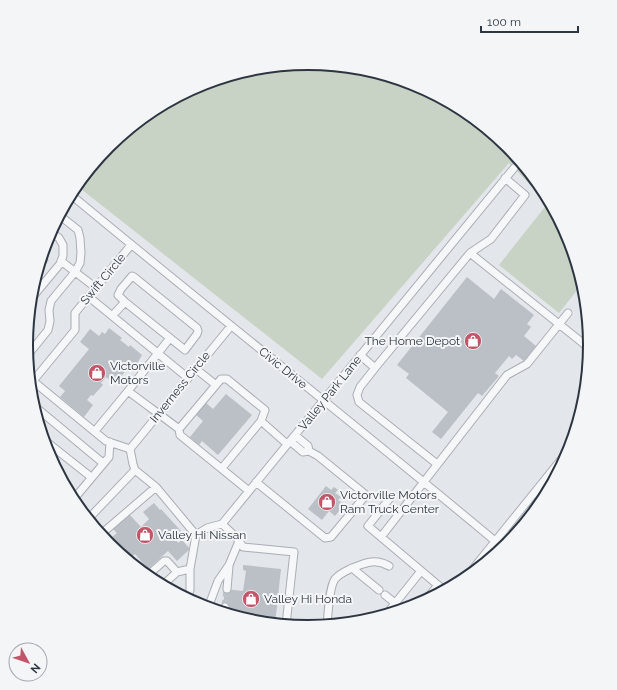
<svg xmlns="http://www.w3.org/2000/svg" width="617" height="690" viewBox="0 0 617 690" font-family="Raleway,sans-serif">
	<rect width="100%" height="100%" fill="#e3e6ea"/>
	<path fill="#c9d3c5" d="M309,63L364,68L417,84L466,110L508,145L544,188L570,237L586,290V295L578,289L559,313L499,265L548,203L509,163L322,379L76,185L109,145L152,110L201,84L254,68Z"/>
	<path fill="#bbc0c6" d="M42,255L49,260L43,268L41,266L37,271Z
		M467,277L494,299L501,289L534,315L527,324L531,327L524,336L536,346L524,361L516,355L512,359L509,356L495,373L499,376L482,396L478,393L441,439L432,432L448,412L406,378L409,374L397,365Z
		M109,328L122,338L120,340L129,347L130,345L142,355L138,362L140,364L137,369L134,367L132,369L129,367L117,381L112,377L110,380L106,377L101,383L103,385L93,396L91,395L87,400L93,405L84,417L60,397L65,391L59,386L89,349L80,342L90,329L99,336L102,332L105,334Z
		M226,394L252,415L218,455L202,441L199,445L190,437L203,421L195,414L205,402L213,409Z
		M326,486L331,490L334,487L338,490L335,493L341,497L338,500L344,505L335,516L329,511L322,520L308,509Z
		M154,503L160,510L161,509L181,531L174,537L178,543L182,540L190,549L177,561L168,551L148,569L135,554L129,559L111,538L117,533L112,528L129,514L141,527L149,519L143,512Z
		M243,565L281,569L275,624L253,622L228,614V608L223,607L225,589L243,591L246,571L243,570Z"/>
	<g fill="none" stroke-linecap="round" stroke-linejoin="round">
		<path stroke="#bfc3c8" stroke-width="7" stroke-dasharray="7 3.5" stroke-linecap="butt" d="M225,607L227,589"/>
		<defs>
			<path id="minor" d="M70,194C211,311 355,424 495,541L506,543L508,545
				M470,253L559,324L584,344L590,351
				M61,261L96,288
				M89,297L188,378
				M30,300L60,264L63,256V245L59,238L50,231
				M112,316L125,302L118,295L121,289L132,276L134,277L197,328L198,331L197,334L185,350L125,302
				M170,338L128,391C145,404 162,416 179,429
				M360,355L375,368
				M27,356L48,330L50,321L49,310L51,301L75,272L80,263L81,253L80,238L78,230L59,215
				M196,369L216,385
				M33,405L103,463
				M95,431L128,391
				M295,435L308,446L309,451
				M43,439L91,477
				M130,449L106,441L33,381L75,330V313L131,245
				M130,449L231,326
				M130,449L133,464L135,470L156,487
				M437,464L359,402L357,395L360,387L375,368L470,253L491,239L525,195L505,178
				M222,468L261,421
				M256,482L325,538L331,537L366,495L318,456L309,451L303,452L290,441
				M249,491L180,435L179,429L221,379H227L265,410L261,421L287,444
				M73,500L109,457L110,442
				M90,522V518L92,515L135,470
				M222,524L514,168
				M100,535L156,487L196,535
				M381,537L368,526L390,498
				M239,541L243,547L294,552L286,625
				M495,541L500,552
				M352,568C365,563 375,558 389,566
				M147,576L164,561H167L177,572
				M464,580L572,446
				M162,586L177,572L190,569
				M227,589L229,566
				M445,591L381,537L507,375L527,364L568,313
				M385,595L395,603
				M187,599L190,590V569L196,535L207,528L222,524
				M424,602L438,585
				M208,608L218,581L229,565L239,541L235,536L222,524
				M222,612L225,607
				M392,613L389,611L421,571
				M327,626C328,615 329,587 335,579C339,574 346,571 352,568L379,590"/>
		</defs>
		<use href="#minor" stroke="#a9adb4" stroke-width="9"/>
		<use href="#minor" stroke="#f6f7f9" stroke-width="7"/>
	</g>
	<defs>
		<symbol id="shop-disc" viewBox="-11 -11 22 22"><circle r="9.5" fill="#c2556a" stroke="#f3f5f7"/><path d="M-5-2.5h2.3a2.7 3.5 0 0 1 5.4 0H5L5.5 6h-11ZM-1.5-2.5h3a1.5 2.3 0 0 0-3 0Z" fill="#fff"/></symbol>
	</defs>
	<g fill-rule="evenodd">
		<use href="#shop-disc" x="463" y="331" width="20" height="20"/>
		<use href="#shop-disc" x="87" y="363" width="20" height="20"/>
		<use href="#shop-disc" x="317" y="492" width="20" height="20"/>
		<use href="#shop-disc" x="135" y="525" width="20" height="20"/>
		<use href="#shop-disc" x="241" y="589" width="20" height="20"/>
	</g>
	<g text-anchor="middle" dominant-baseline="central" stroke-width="4" stroke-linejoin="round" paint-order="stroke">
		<g font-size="12" fill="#2d3541" stroke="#f3f5f7">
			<text transform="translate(103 279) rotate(-50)">Swift Circle</text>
			<text transform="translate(283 368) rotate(39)">Civic Drive</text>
			<text transform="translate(180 387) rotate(-51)">Inverness Circle</text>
			<text transform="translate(330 393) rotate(-51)">Valley Park Lane</text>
		</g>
		<g font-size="12" fill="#2d3541" stroke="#f3f5f7" text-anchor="start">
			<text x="460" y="341" text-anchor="end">The Home Depot</text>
			<text x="110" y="366">Victorville<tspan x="110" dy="14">Motors</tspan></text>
			<text x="340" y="495">Victorville Motors<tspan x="340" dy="14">Ram Truck Center</tspan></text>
			<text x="158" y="535">Valley Hi Nissan</text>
			<text x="264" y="599">Valley Hi Honda</text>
		</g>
	</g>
	<path d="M0 0H617V690H0ZM33 345a275 275 0 1 1 550 0a275 275 0 1 1-550 0Z" fill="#f3f5f7" fill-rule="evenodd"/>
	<path fill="none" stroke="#2d3541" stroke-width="2" d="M33 345a275 275 0 1 1 550 0a275 275 0 1 1-550 0Z"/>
	<g transform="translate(28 662) rotate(130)"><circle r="19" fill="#f3f5f7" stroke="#a4a8ae"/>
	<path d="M0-3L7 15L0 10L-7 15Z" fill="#c2556a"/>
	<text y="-6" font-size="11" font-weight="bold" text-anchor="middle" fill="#2d3541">N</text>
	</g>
	<path d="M481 26v6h97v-6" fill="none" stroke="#2d3541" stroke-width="2"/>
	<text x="487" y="26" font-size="12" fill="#2d3541" stroke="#f3f5f7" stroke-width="3" paint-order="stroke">100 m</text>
</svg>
